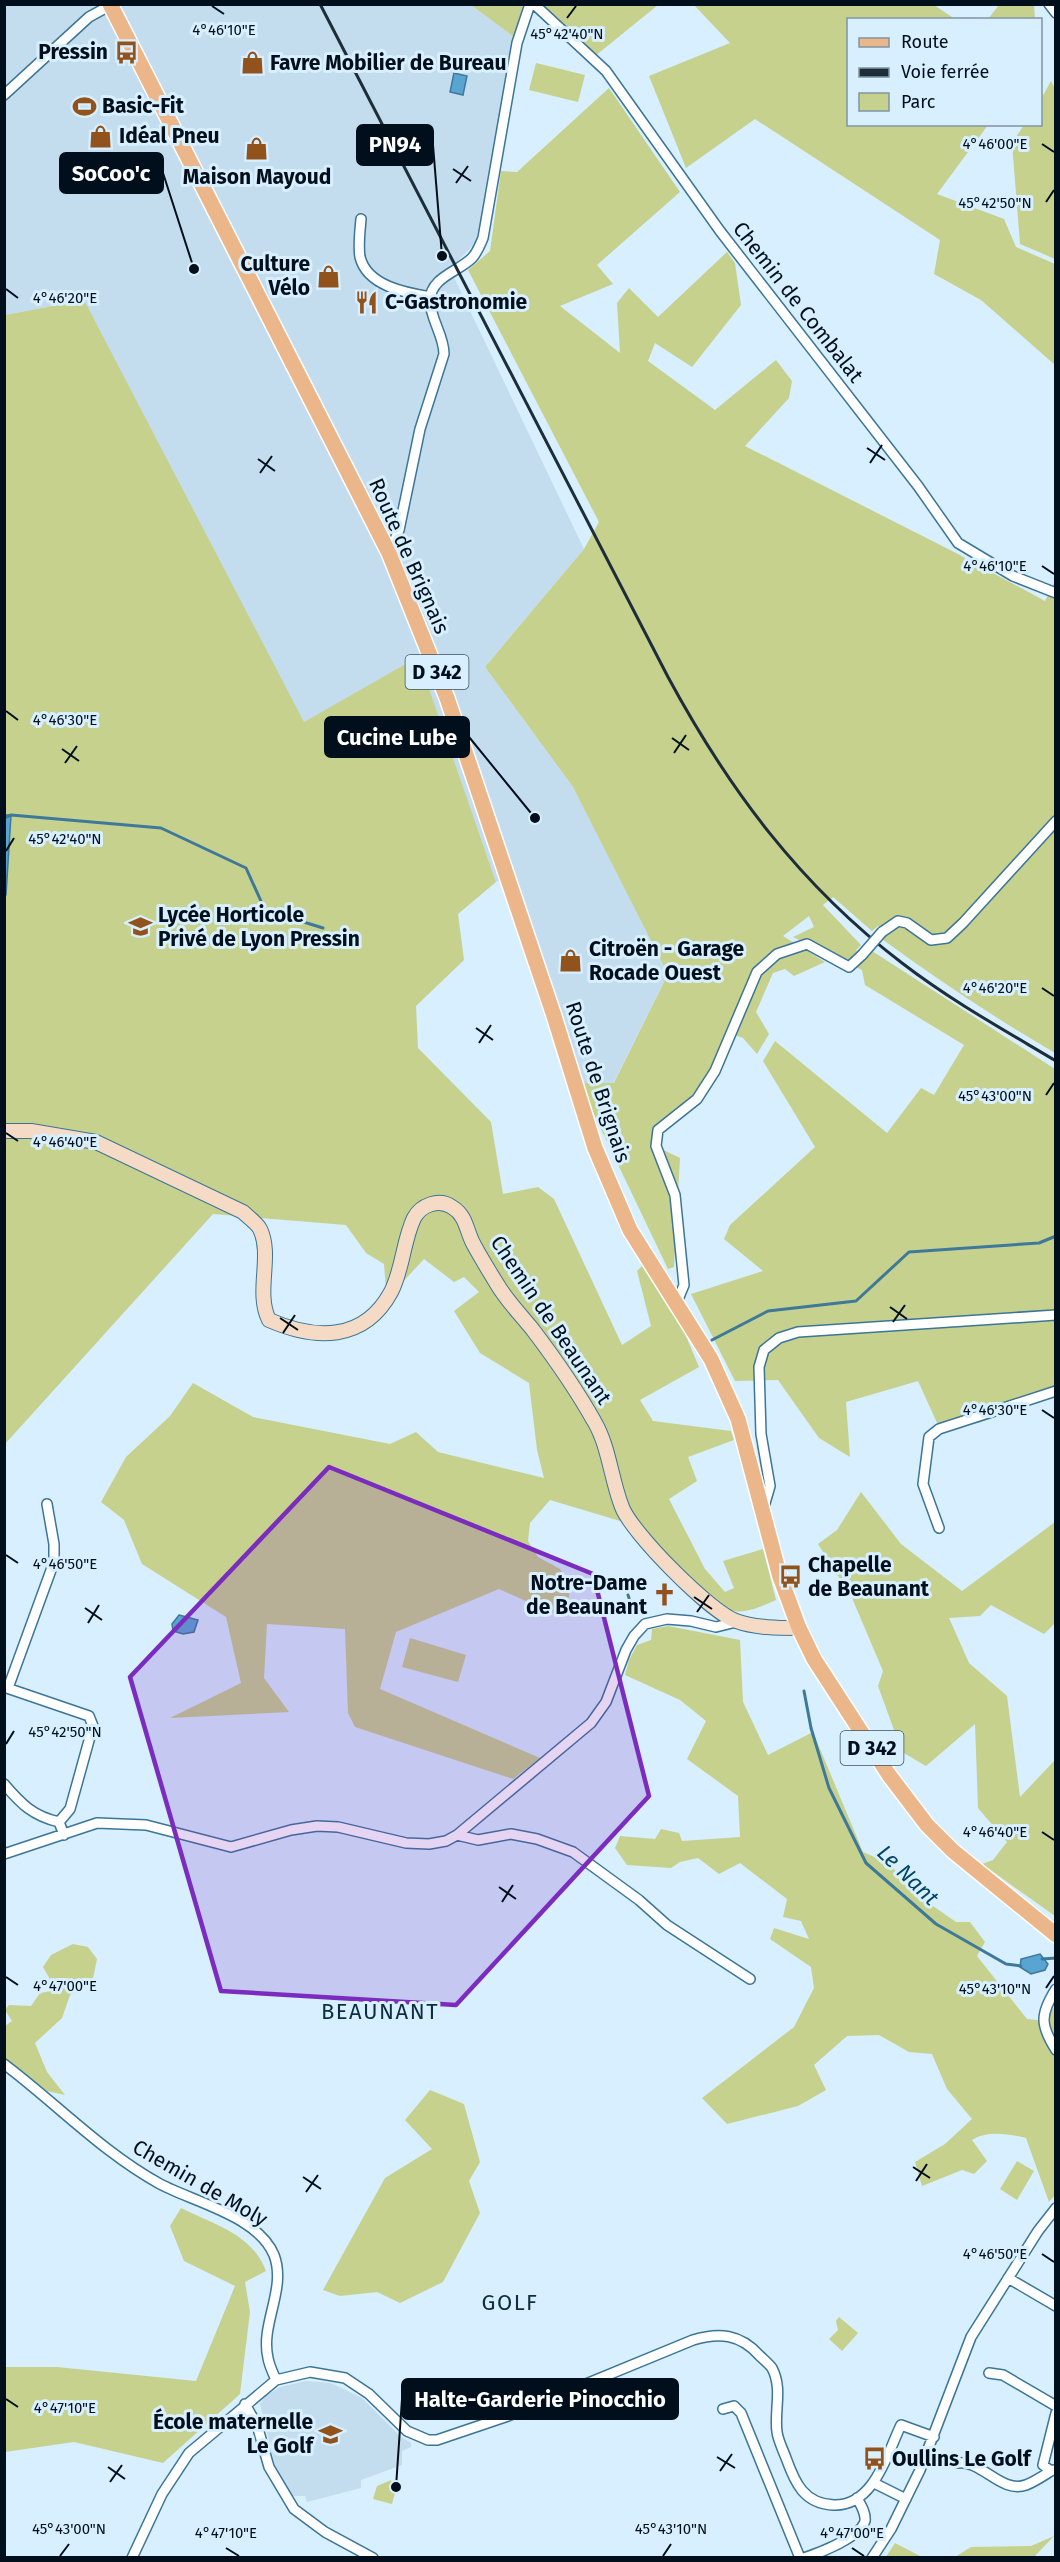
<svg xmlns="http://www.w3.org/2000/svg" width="1060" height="2562" viewBox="0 0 1060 2562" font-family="'Fira Sans',sans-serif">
	<rect width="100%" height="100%" fill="#d7effe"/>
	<path fill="#c4ddee" d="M5,5H471L514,37L478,240L450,269L584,549L485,667L573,787L668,958V974L613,1084L579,1083L513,876L496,882L418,658L304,723L4,657L84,300L5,315Z
		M306,2381L331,2383L362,2398L401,2437L411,2443V2447L402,2451V2465L361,2480V2488L307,2502L305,2496H291L275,2465L260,2404L265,2396L280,2387Z"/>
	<path fill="#c6d18d" d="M471,5H523L514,37Z
		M539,5H658L595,56Z
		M694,5H934L955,19L848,20V124L988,125L937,194L1004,219L1016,247L1055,264V365L981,300L934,274L940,240L755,119L686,168L649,76L730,43Z
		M999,5H1034L1035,19H988Z
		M536,63L585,75L578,102L529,90Z
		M1051,81L1056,91L1055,259L1020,244L1012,143L1024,125L1040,124L1041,99Z
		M609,88L680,192L597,265L613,284L560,306L620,353L617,303L629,288L658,317L727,252L735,263L741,305L692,367L655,343L648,361L715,410L776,360L792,381L789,398L745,446L956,553L1045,601L1055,581V1053C995,1018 938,980 882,939L887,933L878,926L872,931L833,897L823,905L861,945L856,950L863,958L872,951L1055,1069V1397L978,1423L938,1425L918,1381L846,1402L850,1457L819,1438L778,1380L735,1381L691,1294L763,1271L724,1239L730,1225L815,1147L763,1061L775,1041L887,1133L921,1088L934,1095L964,1045L865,985L862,970L793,937L814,927L809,916L783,936L825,962L794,976L785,969L773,973L756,1012L769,1034L757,1054L743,1038L727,1032C717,1054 709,1077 693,1095C677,1114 656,1116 653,1145L680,1158L674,1267L668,1269L579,1083H614L668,974L573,787L485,667L584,549L599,522L468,270L490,251L501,171L517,172Z
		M84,300L304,722L418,657L496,882L458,914L464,960L416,1006L418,1048L491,1122L503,1194L538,1187L554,1199L622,1345L651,1326L637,1271L643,1265L683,1329L699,1367L640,1400L653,1421L731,1431L734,1440L688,1457L697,1481L669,1499L705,1569L725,1592L734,1588L723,1561L763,1549L776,1600C762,1606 743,1616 727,1609C702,1599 656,1540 636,1518L620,1521L550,1500L530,1523L528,1541L538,1557L560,1569L570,1583L569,1597L557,1615L499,1589L396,1632L380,1689L540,1758L513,1779L355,1727L348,1713L345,1629L267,1624L264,1678L289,1712L170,1718L241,1683L226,1617L142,1564L124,1520L101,1502L126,1457L170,1416L193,1383L253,1417L390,1444L416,1432L438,1452L544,1478L537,1450L529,1383L480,1353L454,1311L479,1292L464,1277L454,1282L424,1259L399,1286L386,1289L384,1264L366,1253L346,1225L213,1214L5,1444V315Z
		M861,1492L901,1544L962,1591L1055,1522V1623L1044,1634L991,1605L980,1616L949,1618L969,1663L1007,1696L1020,1797L1055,1760V1916L982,1864L993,1860L1007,1842L978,1808L975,1724L926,1766L902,1752L878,1686L883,1671L852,1598L818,1544L837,1530Z
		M668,1626L740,1640L743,1702L768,1755L813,1732L863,1852L888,1863L923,1899L956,1922H970L985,1942L977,1956L1027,2019L1046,2021L1055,2005V2195L1049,2202L1026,2138C1009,2134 987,2130 972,2140L987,2161L974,2174L962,2170L922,2186L915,2162L945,2144L972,2119L947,2089L932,2054L909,2052L879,2035L847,2036L814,2065L826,2090L798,2106L727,2124L702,2098L794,2027L814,1988L811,1967L770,1939L774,1928L809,1939L801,1921L783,1917L787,1899L740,1863L719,1874L698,1858L680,1862L671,1868L627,1865L615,1848L620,1836L655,1839L661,1829L679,1833L682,1841L740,1837L738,1796L687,1759L706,1721L680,1700L625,1675L629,1660L637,1645L651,1640L652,1629Z
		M410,1638L466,1655L458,1682L402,1667Z
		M73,1944L88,1947L97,1959L92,1983L70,1995L62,2018L35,2043L47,2072L65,2095L47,2091L5,2058V2026L12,2021L5,2010L9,2005L31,2006L40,1993L57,1990L61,1983L50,1979L43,1967L51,1955Z
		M430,2090L464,2104L480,2162L469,2181L480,2213L443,2282L400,2303L377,2292L340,2296L323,2290L385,2178L432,2149L405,2120Z
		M1017,2161L1034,2171L1017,2200L1000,2189Z
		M181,2208C215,2225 252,2234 266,2271L245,2282L250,2312L240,2394L163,2463L74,2442L5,2452V2367H57L196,2381L235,2286L184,2261L170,2226Z
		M839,2317L858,2333L842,2351L829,2339L838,2330L836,2321Z
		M391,2480L395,2490L399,2491L398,2494L395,2493L392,2504L373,2499L377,2486Z
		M1054,2536L1034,2557H955L971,2547L1031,2546Z
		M895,2543L922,2557H886Z"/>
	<path fill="#58a5d1" stroke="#3e789a" stroke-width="1.5" d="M454,73L467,76L463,95L450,92Z
		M5,815H11L6,895L5,896Z
		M179,1615L198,1620L194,1632L183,1634L173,1631L172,1624Z
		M1040,1954L1048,1964L1045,1970L1031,1974L1020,1967L1021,1959Z"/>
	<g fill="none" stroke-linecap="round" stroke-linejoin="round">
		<path stroke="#3e789a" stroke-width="3" d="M4,818L11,815L161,828L246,868L265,910L323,928
			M712,1340L768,1311L856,1301L909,1252L1039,1243L1056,1236
			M628,1595L629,1598
			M804,1691L811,1728L829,1788L866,1863L936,1924L1006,1964L1021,1966
			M1042,1959L1056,1958"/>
		<defs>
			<path id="street" d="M534,4L606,71L720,231L918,486L958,543L1013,576L1056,593
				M1049,4L1056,13
				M4,95L89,17L111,5
				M361,219C360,231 358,246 360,257C367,286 406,293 431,297
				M389,553L399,530L420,429L444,354C444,335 430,319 430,300C431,277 458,272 472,258C477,253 480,245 483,238L517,43L530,4
				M882,932L898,921L907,923L931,940L947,938L963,923L1056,821
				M677,1302L684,1285L675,1195L656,1146L658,1130L697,1099L715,1071L757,972L777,954L807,944L849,967L862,955
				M763,1510L770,1486L761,1434L759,1367L764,1350L779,1338L798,1332L1056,1315
				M939,1528L923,1484L929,1437L939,1429L1056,1391
				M4,1687L89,1716L93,1726L70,1809L59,1822L64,1835
				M8,1688L54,1562V1544L47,1504
				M4,1784C21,1804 33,1816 59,1822
				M457,1835L478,1840L511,1834L537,1839L573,1852L639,1900L667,1925L750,1979
				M4,1854L97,1823L146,1825L231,1847L291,1830L317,1826L338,1827L406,1843L429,1844L446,1841L457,1835L591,1723L606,1702L626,1650L634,1636L645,1624L667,1619L691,1621L716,1627L736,1622
				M1056,1989C1040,2014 1040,2025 1056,2050
				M4,2064C57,2104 102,2152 160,2184C194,2202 258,2216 274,2255C287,2289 260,2324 268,2358C269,2365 273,2373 276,2380
				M1008,2278L1056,2306
				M989,2373L1003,2375L1056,2406
				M245,2404L257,2425L269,2467L294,2509L325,2532L373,2558
				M723,2409L734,2406L741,2413L800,2558
				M957,2463C981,2459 1001,2494 1026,2485C1034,2482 1043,2476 1051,2471
				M1053,2470L1051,2471L1043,2465L1056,2413
				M874,2483L906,2499
				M132,2558L162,2494L189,2453L276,2380L310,2372L345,2378L369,2394L407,2431L428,2440H437L508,2416L693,2340C719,2332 740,2334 759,2355C763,2359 769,2364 772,2368C783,2389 774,2410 777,2432C778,2440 783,2450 786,2458C795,2483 804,2504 834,2505C874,2506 887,2454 901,2425L934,2437
				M804,2558C819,2553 861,2537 865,2521C866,2513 861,2505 857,2498
				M872,2558L891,2529L920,2470L971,2337L1038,2231L1056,2208"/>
			<path id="secondary" d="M4,1131H31L96,1142L243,1212C248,1217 257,1223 260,1229C273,1256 255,1292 269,1320C315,1340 364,1342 391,1292C403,1269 403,1241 414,1218C421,1205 439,1198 452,1207C467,1216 466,1231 474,1245C481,1258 489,1271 497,1284C507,1301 521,1315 533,1330C555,1359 576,1389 594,1421C609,1446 611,1479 622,1507C631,1532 710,1612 736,1621C755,1628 779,1628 799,1628"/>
			<path id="primary" d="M110,4L389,553L447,698L554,1016L595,1148L630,1230L711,1359L738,1419L780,1577L799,1628L814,1659L889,1775L927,1825L953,1851L1056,1935"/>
		</defs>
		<use href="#street" stroke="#3b7597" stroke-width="12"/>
		<use href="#secondary" stroke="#3b7597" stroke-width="16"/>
		<use href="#primary" stroke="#fff" stroke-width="18"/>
		<use href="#street" stroke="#fff" stroke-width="9"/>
		<use href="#secondary" stroke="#f5dac5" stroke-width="14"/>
		<use href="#primary" stroke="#ecb68b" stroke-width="15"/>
		<path stroke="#1d2d39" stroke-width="3" d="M320,4L668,677C729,790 800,885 902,963C950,1000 1004,1030 1056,1061"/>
		<defs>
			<path id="street-bridge" d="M862,955L882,932"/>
		</defs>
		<use href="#street-bridge" stroke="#3b7597" stroke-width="12" stroke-linecap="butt"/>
		<use href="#street-bridge" stroke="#fff" stroke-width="9"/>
	</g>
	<path fill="#7b2cbf" fill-opacity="0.2" stroke="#7b2cbf" stroke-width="4.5" stroke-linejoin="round" d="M329,1467L593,1574L649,1796L456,2005L221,1991L130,1677Z"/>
	<path fill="none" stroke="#000f1b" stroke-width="2" d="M212,6L224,14M567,18L576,6M1042,144L1054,152M453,169L471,181M456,183L468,166M1046,202L1054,190M6,289L18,298M867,448L885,460M258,459L275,471M870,463L882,445M260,473L272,456M1042,566L1054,574M6,711L18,720M672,738L689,750M62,749L79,761M674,753L686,735M65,763L77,746M6,851L14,838M1042,988L1054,996M476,1028L493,1040M479,1043L491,1025M1046,1095L1054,1083M6,1133L18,1141M890,1307L907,1319M280,1318L298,1330M893,1322L905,1305M283,1333L295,1315M1042,1410L1054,1418M6,1555L18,1563M694,1597L712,1609M85,1608L102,1620M697,1612L709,1595M88,1623L99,1605M6,1744L14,1731M1042,1832L1054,1840M499,1887L516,1899M502,1902L513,1885M6,1977L18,1985M1046,1988L1054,1976M913,2167L930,2178M303,2177L321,2189M916,2181L927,2164M306,2192L318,2175M1042,2254L1054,2262M6,2399L18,2407M717,2457L735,2468M108,2467L125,2479M720,2471L732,2454M110,2482L122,2465M226,2548L239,2556M852,2548L864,2556M60,2556L69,2544M663,2556L671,2544"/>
	<defs>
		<symbol id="bus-bare" viewBox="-9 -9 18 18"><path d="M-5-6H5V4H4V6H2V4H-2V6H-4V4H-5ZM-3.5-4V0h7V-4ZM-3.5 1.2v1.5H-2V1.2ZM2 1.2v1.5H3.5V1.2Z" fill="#92521c" stroke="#d7effe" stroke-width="2.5" paint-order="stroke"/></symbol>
		<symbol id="shop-bare" viewBox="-9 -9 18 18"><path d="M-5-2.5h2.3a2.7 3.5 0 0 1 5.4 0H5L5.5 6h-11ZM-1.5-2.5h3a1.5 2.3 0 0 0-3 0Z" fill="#92521c" stroke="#d7effe" stroke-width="2.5" paint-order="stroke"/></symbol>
		<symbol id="stadium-bare" viewBox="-9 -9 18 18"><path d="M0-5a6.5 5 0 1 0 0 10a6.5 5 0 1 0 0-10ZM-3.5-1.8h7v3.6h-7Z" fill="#92521c" stroke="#d7effe" stroke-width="2.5" paint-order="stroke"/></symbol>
		<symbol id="restaurant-bare" viewBox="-9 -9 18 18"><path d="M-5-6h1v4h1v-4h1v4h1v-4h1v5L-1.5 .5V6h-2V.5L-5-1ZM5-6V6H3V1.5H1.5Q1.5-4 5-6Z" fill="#92521c" stroke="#d7effe" stroke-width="2.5" paint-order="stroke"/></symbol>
		<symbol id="school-bare" viewBox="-9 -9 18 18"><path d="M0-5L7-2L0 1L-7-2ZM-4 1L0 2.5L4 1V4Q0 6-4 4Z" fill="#92521c" stroke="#d7effe" stroke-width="2.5" paint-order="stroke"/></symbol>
		<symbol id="church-bare" viewBox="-9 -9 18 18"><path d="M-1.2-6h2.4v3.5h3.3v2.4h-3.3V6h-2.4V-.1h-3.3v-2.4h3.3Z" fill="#92521c" stroke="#d7effe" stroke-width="2.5" paint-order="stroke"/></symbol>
	</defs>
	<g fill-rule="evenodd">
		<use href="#bus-bare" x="110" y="36" width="33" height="33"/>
		<use href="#shop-bare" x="236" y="46" width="33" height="33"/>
		<use href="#stadium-bare" x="68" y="90" width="33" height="33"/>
		<use href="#shop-bare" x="84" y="120" width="33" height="33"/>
		<use href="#shop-bare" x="240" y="132" width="33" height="33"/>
		<use href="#shop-bare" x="312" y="260" width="33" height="33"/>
		<use href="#restaurant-bare" x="350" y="286" width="33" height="33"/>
		<use href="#school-bare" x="124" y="910" width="33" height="33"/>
		<use href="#shop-bare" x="554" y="944" width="33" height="33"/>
		<use href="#bus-bare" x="774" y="1560" width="33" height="33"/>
		<use href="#church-bare" x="648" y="1578" width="33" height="33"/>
		<use href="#school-bare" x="314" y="2418" width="33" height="33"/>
		<use href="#bus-bare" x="858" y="2442" width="33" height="33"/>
	</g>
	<g text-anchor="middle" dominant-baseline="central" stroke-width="6" stroke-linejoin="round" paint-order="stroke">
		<g fill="#d7effe" stroke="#40525f" stroke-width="1.5">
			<rect x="405.5" y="655" width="63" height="34" rx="4.5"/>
			<rect x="840.5" y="1731" width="63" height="34" rx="4.5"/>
		</g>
		<g font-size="20" font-weight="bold" fill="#000f1b">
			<text x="437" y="672">D 342</text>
			<text x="872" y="1748">D 342</text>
		</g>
		<g font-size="21" font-weight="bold" fill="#000f1b" stroke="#d7effe" text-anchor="start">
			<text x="108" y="52" text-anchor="end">Pressin</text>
			<text x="270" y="63">Favre Mobilier de Bureau</text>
			<text x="102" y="106">Basic-Fit</text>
			<text x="119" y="136">Idéal Pneu</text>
			<text x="257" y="177" text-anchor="middle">Maison Mayoud</text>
			<text x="310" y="264" text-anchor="end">Culture<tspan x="310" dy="24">Vélo</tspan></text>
			<text x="385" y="302">C-Gastronomie</text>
			<text x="158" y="915">Lycée Horticole<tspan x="158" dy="24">Privé de Lyon Pressin</tspan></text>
			<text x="589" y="949">Citroën - Garage<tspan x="589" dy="24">Rocade Ouest</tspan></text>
			<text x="808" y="1565">Chapelle<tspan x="808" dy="24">de Beaunant</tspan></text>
			<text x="647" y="1583" text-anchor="end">Notre-Dame<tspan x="647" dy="24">de Beaunant</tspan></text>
			<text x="313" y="2422" text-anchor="end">École maternelle<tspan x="313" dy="24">Le Golf</tspan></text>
			<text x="892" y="2459">Oullins Le Golf</text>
		</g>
		<g font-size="21" fill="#000f1b" stroke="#d7effe">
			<text transform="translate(798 302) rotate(52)">Chemin de Combalat</text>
			<text transform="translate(409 556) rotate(66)">Route de Brignais</text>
			<text transform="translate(598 1082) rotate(72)">Route de Brignais</text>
			<text transform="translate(551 1320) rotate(56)">Chemin de Beaunant</text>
			<text transform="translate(200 2183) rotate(30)">Chemin de Moly</text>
		</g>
		<g font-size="22" font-style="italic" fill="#034563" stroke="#d7effe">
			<text transform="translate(908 1875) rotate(44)">Le Nant</text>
		</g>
		<g font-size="22" letter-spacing="1.5" fill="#0e2d3f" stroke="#d7effe">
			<text x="380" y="2011">BEAUNANT</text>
			<text x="510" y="2302">GOLF</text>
		</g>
	</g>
	<g font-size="15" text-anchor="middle" fill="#000f1b" stroke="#d7effe" stroke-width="6" stroke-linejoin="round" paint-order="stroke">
		<text x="224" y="35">4°46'10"E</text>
		<text x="567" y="39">45°42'40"N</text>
		<text x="995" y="149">4°46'00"E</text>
		<text x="995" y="208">45°42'50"N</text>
		<text x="65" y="303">4°46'20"E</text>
		<text x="995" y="571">4°46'10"E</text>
		<text x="65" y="725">4°46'30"E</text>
		<text x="65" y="844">45°42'40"N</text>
		<text x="995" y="993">4°46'20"E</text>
		<text x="995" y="1101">45°43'00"N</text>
		<text x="65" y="1147">4°46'40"E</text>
		<text x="995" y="1415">4°46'30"E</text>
		<text x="65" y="1569">4°46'50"E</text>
		<text x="65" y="1737">45°42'50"N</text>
		<text x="995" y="1837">4°46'40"E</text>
		<text x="65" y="1991">4°47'00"E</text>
		<text x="995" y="1994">45°43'10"N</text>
		<text x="995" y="2259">4°46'50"E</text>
		<text x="65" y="2413">4°47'10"E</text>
		<text x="69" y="2534">45°43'00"N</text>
		<text x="671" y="2534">45°43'10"N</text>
		<text x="226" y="2538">4°47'10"E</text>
		<text x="852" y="2538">4°47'00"E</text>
	</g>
	<path fill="none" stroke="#000f1b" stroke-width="2" d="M442 256L433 145M194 269L163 173M535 818L469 737M396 2487L402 2399"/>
	<g fill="#000f1b" stroke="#d7effe" stroke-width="2">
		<circle cx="442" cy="256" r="6"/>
		<circle cx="194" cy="269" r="6"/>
		<circle cx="535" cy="818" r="6"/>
		<circle cx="396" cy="2487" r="6"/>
	</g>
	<g fill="#000f1b" stroke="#000f1b" stroke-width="2">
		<rect x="357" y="125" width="76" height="40" rx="6"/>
		<rect x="60" y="153" width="103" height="40" rx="6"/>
		<rect x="325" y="717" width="144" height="40" rx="6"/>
		<rect x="402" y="2379" width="276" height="40" rx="6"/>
	</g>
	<g font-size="22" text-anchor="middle" font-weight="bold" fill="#fff">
		<text x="395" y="152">PN94</text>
		<text x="111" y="181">SoCoo'c</text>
		<text x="397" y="745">Cucine Lube</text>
		<text x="540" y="2407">Halte-Garderie Pinocchio</text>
	</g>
	<rect width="1060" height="2562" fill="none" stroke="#000f1b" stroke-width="12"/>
	<rect x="847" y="18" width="195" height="108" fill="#d7effe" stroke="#8195a3" stroke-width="1.5"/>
	<rect x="859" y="38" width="30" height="9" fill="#ecb68b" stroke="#8195a3" stroke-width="1.5"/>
	<text x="901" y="48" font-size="18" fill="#000f1b">Route</text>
	<rect x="859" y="68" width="30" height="9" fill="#1d2d39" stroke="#8195a3" stroke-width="1.5"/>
	<text x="901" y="78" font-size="18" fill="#000f1b">Voie ferrée</text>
	<rect x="859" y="93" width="30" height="18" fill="#c6d18d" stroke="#8195a3" stroke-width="1.5"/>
	<text x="901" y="108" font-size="18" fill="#000f1b">Parc</text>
</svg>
